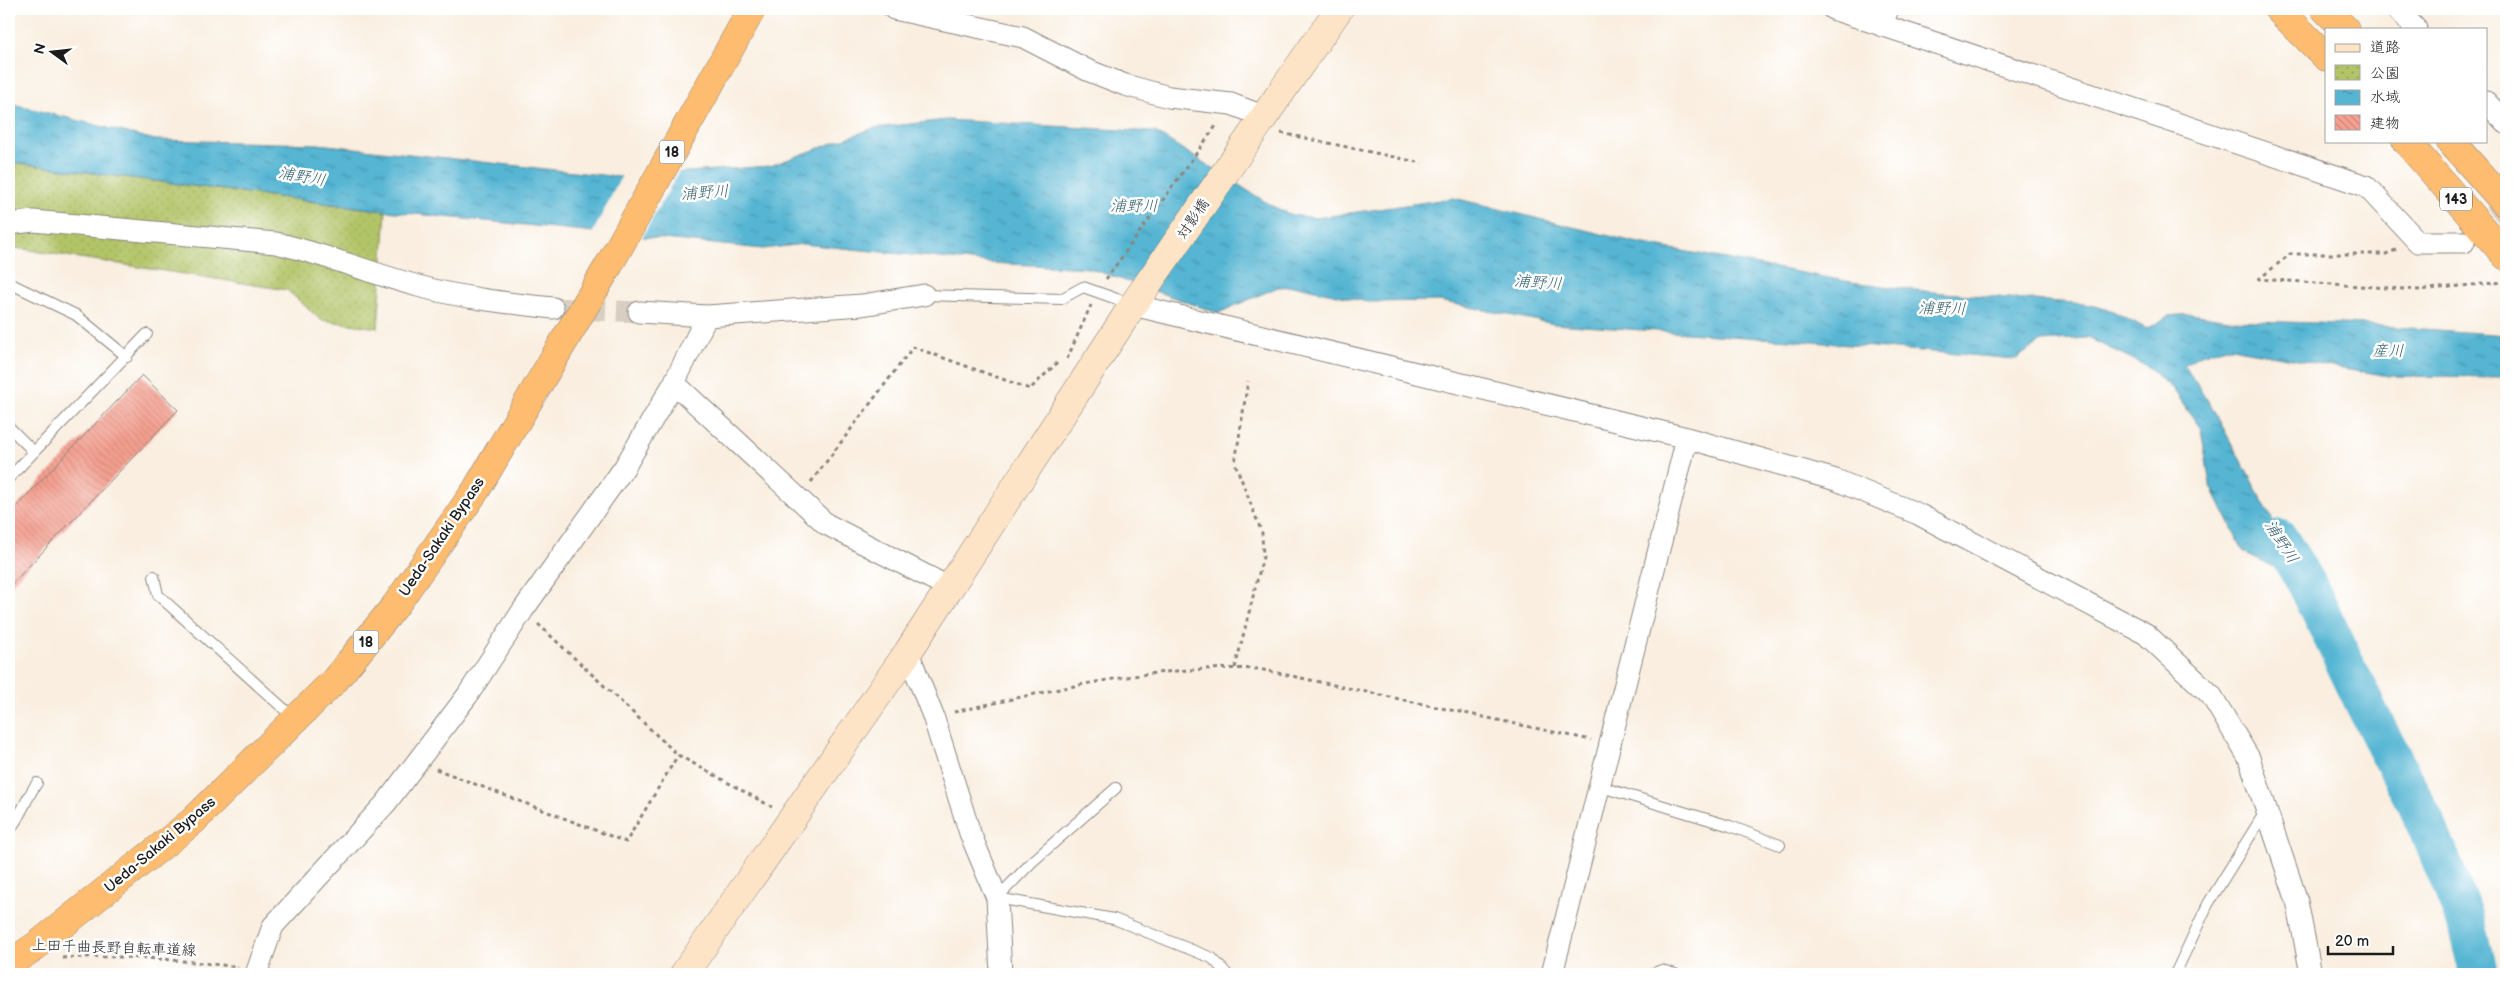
<svg xmlns="http://www.w3.org/2000/svg" width="2515" height="983" viewBox="0 0 2515 983" font-family="'Balsamiq Sans','Klee One',sans-serif">
	<defs>
		<pattern id="park-dots" width="8" height="8" patternUnits="userSpaceOnUse" patternTransform="scale(1.25)"><rect width="8" height="8" fill="#b2c467"/><path d="M2 2h.1M6 6h.1" fill="none" stroke="#98a859" stroke-width="1.8" stroke-linecap="round"/></pattern>
		<pattern id="water-ripples" width="26" height="14" patternUnits="userSpaceOnUse" patternTransform="scale(1.25)"><rect width="26" height="14" fill="#55b5d3"/><path d="M2 4q2-2 4 0t4 0M15 11q2-2 4 0t4 0" fill="none" stroke="#4692aa"/></pattern>
		<pattern id="building-back-hatch" width="6" height="6" patternUnits="userSpaceOnUse" patternTransform="scale(1.25)"><rect width="6" height="6" fill="#f49f8f"/><path d="M-1 5l2 2M0 0l6 6M5-1l2 2" fill="none" stroke="#d1887b"/></pattern>
	</defs>
	<rect width="100%" height="100%" fill="#fff"/>
	<filter id="ink" filterUnits="userSpaceOnUse"><feTurbulence type="fractalNoise" baseFrequency=".02" numOctaves="2"/><feDisplacementMap in="SourceGraphic" scale="10" xChannelSelector="R" yChannelSelector="G"/><feConvolveMatrix kernelMatrix="1 2 1 2 8 2 1 2 1" color-interpolation-filters="sRGB"/></filter>
	<filter id="wash" filterUnits="userSpaceOnUse"><feTurbulence type="fractalNoise" baseFrequency=".0096" numOctaves="4" result="noise"/><feDisplacementMap in="SourceGraphic" scale="20" xChannelSelector="R" yChannelSelector="G"/><feGaussianBlur stdDeviation="1.12" result="paint"/><feColorMatrix in="noise" values="0 0 0 0 0 0 0 0 0 0 0 0 0 0 0 0 0 1.4 0 .05"/><feComposite in="paint" operator="in"/></filter>
	<g filter="url(#wash)">
		<rect width="100%" height="100%" fill="#f9eedf"/>
		<path fill="url(#park-dots)" stroke="#677042" d="M9,162L386,211L378,328L321,320L287,290L9,247Z"/>
		<path fill="url(#water-ripples)" stroke="#386878" d="M9,103L155,140L318,144L619,177L770,166L874,128L947,120L1155,132L1272,206L1292,215L1316,218L1454,198L1634,242L1851,282L1932,292L2085,304L2111,310L2147,329L2169,316L2191,314L2229,320L2368,325L2506,335V377L2388,376L2225,347L2198,356L2184,365L2212,407L2307,584L2244,552L2210,484L2201,429L2173,389L2145,365L2088,338L2042,341L2016,359L1789,340L1554,324L1439,301L1368,302L1297,286L1278,287L1218,313L1089,268L990,263L803,244L763,249L386,211L9,162Z"/>
		<path fill="#f9eedf" d="M680,170L641,239L592,234L622,175Z"/>
		<g fill="none" stroke-linecap="round" stroke-linejoin="round">
			<path stroke="#55b5d3" stroke-width="39" d="M2279,539L2307,584L2366,707L2426,823L2466,922L2479,974"/>
		</g>
		<g id="blocks">
			<path fill="url(#building-back-hatch)" d="M142,375L178,410L9,587V514Z"/>
		</g>
	</g>
	<g filter="url(#ink)">
		<use href="#blocks" fill-opacity="0" stroke="#8a857e" stroke-width="1"/>
		<g fill="none" stroke-linecap="round" stroke-linejoin="round">
			<path stroke="#d8cec2" stroke-width="21" stroke-dasharray="21 11" stroke-linecap="butt" d="M2469,237L2506,204
				M553,308L639,312"/>
			<defs>
				<path id="lane" d="M9,283L76,315L127,357
					M924,295L1061,299L1083,287L1131,304
					M9,427L34,452
					M9,478L147,334
					M154,576L158,595L294,718
					M1598,786L1730,826L1780,845
					M9,831C21,816 26,798 37,783
					M997,898L1114,919L1212,958L1227,974
					M997,898L1032,862L1116,788
					M1651,974L1662,970L1675,974
					M2175,974L2208,904L2265,812"/>
				<path id="street" d="M894,9L1023,37L1087,70L1125,85L1169,97L1231,104L1263,116
					M1833,9L2366,186L2418,242H2464
					M2397,9L2416,29
					M1882,26L1888,9
					M2486,102L2506,123
					M9,224L33,221L276,243C324,254 370,273 418,286C462,298 507,303 553,308
					M1133,305L1687,438L1836,480L1918,514L2146,634L2211,695L2249,758L2297,901L2311,974
					M639,312L707,316L862,305L924,295
					M674,383L826,524L950,588
					M908,652L933,716L970,833L997,898L1001,974
					M256,974L273,926L386,803L467,696L523,610L624,468L674,383L707,316
					M1552,974L1687,438"/>
				<path id="secondary" d="M684,974L908,652L1133,305L1339,9"/>
				<path id="highway" d="M2278,9L2326,57
					M2325,9L2345,29
					M2406,141L2506,256
					M2450,141L2506,204
					M36,946L193,821L335,680L395,606L476,490L609,265L752,9"/>
			</defs>
			<use href="#lane" stroke="#8a857e" stroke-width="12"/>
			<use href="#street" stroke="#8a857e" stroke-width="23"/>
			<use href="#secondary" stroke="#8a857e" stroke-width="29"/>
			<use href="#highway" stroke="#8a857e" stroke-width="29"/>
			<path stroke="#8a857e" stroke-width="3" stroke-dasharray="4 4" stroke-linecap="butt" d="M1281,133L1422,163
				M2396,250L2386,254H2290L2259,279L2418,290L2504,282
				M1106,279L1218,123
				M1067,359L1091,305
				M811,482L913,347L1030,389L1057,363
				M538,624L678,755L772,807
				M1235,668L1263,557L1262,533L1235,463L1248,381
				M954,712C1053,690 1157,664 1259,669L1591,740
				M436,769L626,842L678,755
				M62,958C121,954 179,960 238,967"/>
			<use href="#lane" stroke="#fff" stroke-width="10"/>
			<use href="#street" stroke="#fff" stroke-width="21"/>
			<use href="#secondary" stroke="#fee4c6" stroke-width="28"/>
			<use href="#highway" stroke="#fdbc70" stroke-width="28"/>
			<defs>
				<path id="highway-bridge" d="M9,964L36,946"/>
			</defs>
			<use href="#highway-bridge" stroke="#8a857e" stroke-width="29" stroke-linecap="butt"/>
			<use href="#highway-bridge" stroke="#fdbc70" stroke-width="28"/>
		</g>
	</g>
	<g text-anchor="middle" dominant-baseline="central" stroke-width="5" stroke-linejoin="round" paint-order="stroke">
		<g fill="#fff" stroke="#606060" stroke-width="1">
			<rect x="659.5" y="140.5" width="25" height="23" rx="4"/>
			<rect x="2440" y="187.5" width="32" height="23" rx="4"/>
			<rect x="353.5" y="630.5" width="25" height="23" rx="4"/>
		</g>
		<g font-size="14" font-weight="bold" fill="#1c1c1c">
			<text x="672" y="152">18</text>
			<text x="2456" y="199">143</text>
			<text x="366" y="642">18</text>
		</g>
		<g font-size="15" fill="#1c1c1c" stroke="#fff">
			<text transform="translate(1193 219) rotate(-56)">対影橋</text>
			<text transform="translate(442 537) rotate(-56)">Ueda-Sakaki Bypass</text>
			<text transform="translate(160 845) rotate(-40)">Ueda-Sakaki Bypass</text>
			<text transform="translate(114 948) rotate(2)">上田千曲長野自転車道線</text>
		</g>
		<g font-size="16" font-style="italic" fill="#36616e" stroke="#fff">
			<text transform="translate(302 177) rotate(10)">浦野川</text>
			<text transform="translate(705 193) rotate(-4)">浦野川</text>
			<text x="1134" y="206">浦野川</text>
			<text transform="translate(1538 283) rotate(4)">浦野川</text>
			<text transform="translate(1942 309) rotate(1)">浦野川</text>
			<text x="2388" y="351">産川</text>
			<text transform="translate(2281 542) rotate(57)">浦野川</text>
		</g>
	</g>
	<rect width="2515" height="983" fill="none" stroke="#fff" stroke-width="30"/>
	<rect x="2325" y="28" width="162" height="115" fill="#ffffff" stroke="#a4a4a4"/>
	<rect x="2335" y="44" width="25" height="8" fill="#fee4c6" stroke="#a4a4a4"/>
	<text x="2370" y="52" font-size="15" fill="#1c1c1c">道路</text>
	<rect x="2335" y="65" width="25" height="15" fill="url(#park-dots)" stroke="#a4a4a4"/>
	<text x="2370" y="78" font-size="15" fill="#1c1c1c">公園</text>
	<rect x="2335" y="90" width="25" height="15" fill="url(#water-ripples)" stroke="#a4a4a4"/>
	<text x="2370" y="102" font-size="15" fill="#1c1c1c">水域</text>
	<rect x="2335" y="115" width="25" height="15" fill="url(#building-back-hatch)" stroke="#a4a4a4"/>
	<text x="2370" y="128" font-size="15" fill="#1c1c1c">建物</text>
	<g transform="translate(52 52) rotate(285)" stroke="#ffffff" stroke-width="4" paint-order="stroke">
	<path d="M0-4L9 19L0 12L-9 19Z" fill="#1c1c1c"/>
	<text y="-8" font-size="14" font-weight="bold" text-anchor="middle" fill="#1c1c1c">N</text>
	</g>
	<path d="M2328 946v8h65v-8" fill="none" stroke="#1c1c1c" stroke-width="2.5"/>
	<text x="2335" y="946" font-size="15" fill="#1c1c1c" stroke="#ffffff" stroke-width="4" paint-order="stroke">20 m</text>
</svg>
